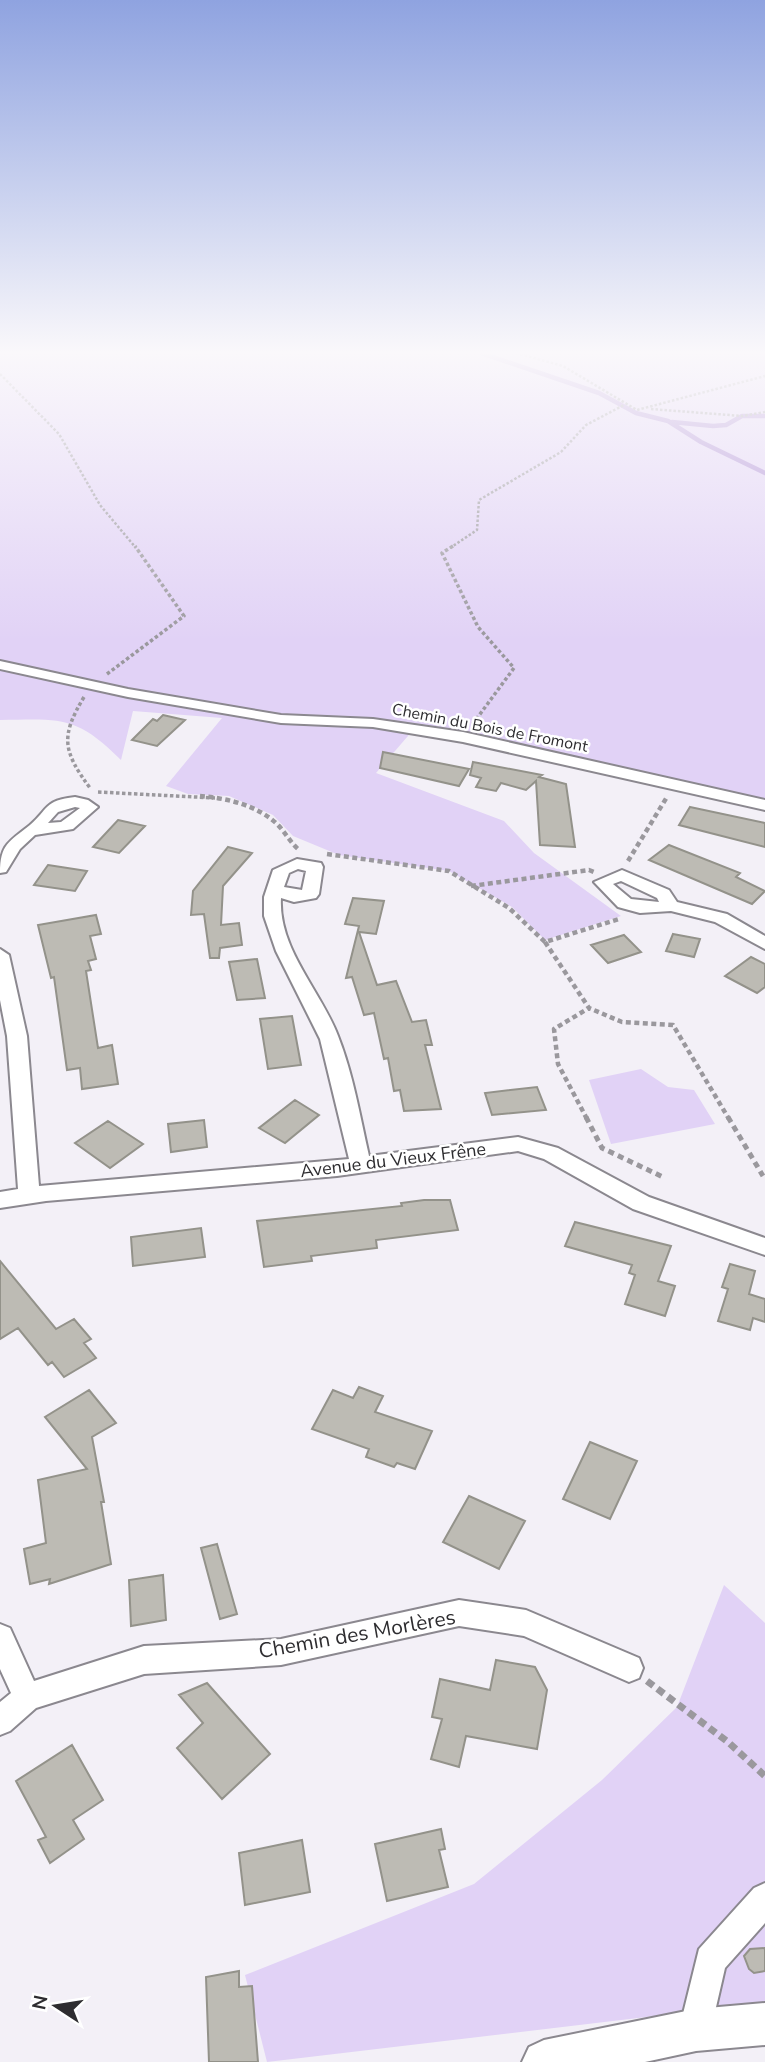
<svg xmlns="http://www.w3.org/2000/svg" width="765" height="2062" viewBox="0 0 765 2062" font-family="'Nunito Sans',sans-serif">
	<rect width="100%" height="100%" fill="#f3f0f7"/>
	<path fill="#e1d2f6" d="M0,353H765V801L596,761L414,729L376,773L504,821L534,853L621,916L545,940L512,907L449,871L339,855L293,836L273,815L229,796L188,794L166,786L222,718L133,711L121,760C76,715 61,719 0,720Z
		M641,1069L668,1087L694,1090L715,1124L611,1144L589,1080Z
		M724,1585L765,1623V2003L267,2062L245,1975L474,1884L602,1780L677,1707Z"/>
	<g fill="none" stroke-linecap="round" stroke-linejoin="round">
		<path stroke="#aa89d3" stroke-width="4.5" d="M481,353L599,393L636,413L668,421L701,442L765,473
			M672,422L713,426L726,425L742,416H765"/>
	</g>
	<path fill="#bdbbb4" stroke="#93928a" stroke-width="2" d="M163,715L185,720L157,746L132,740L153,719L157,721Z
		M383,752L469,769L459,786L380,768Z
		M473,762L542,775L539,777L566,784L575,847L540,845L536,781L526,790L501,783L496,791L476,787L481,778L470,775Z
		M690,807L765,823V847L679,825Z
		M118,820L145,826L119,853L93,847Z
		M669,845L740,873L736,877L765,891L752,904L649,860Z
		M228,847L252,853L223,886L221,925L239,923L242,945L220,948L219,958H210L204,914L191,915L193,891Z
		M48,865L87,871L75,891L34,885Z
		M353,898L384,901L376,934L359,932L377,985L396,981L412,1022L426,1020L432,1045H425L441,1109L404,1111L400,1090L394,1091L388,1058L384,1059L374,1013L364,1015L352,977L346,978L359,926L345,924Z
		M96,915L101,934L90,936L96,959L88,961L91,970L86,971L98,1048L112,1045L118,1084L82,1089L80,1068L67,1070L54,977L51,978L38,925Z
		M673,934L700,939L694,957L666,951Z
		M624,935L641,952L608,963L591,945Z
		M751,957L765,964V987L757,993L725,976Z
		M257,959L265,998L237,1000L229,962Z
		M292,1016L301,1065L268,1069L260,1019Z
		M537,1087L546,1110L492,1115L485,1093Z
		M295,1100L319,1115L285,1143L259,1128Z
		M204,1120L207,1147L171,1152L168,1124Z
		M108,1121L143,1144L110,1168L75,1143Z
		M424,1200H450L458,1230L376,1240L377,1248L311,1256L312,1261L264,1267L257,1221L402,1206L401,1203Z
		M575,1222L671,1246L658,1281L675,1286L665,1316L625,1304L635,1275L629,1273L632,1265L565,1246Z
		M201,1228L205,1257L133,1266L131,1237Z
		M0,1261L56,1329L74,1319L91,1339L84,1343L96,1358L64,1377L52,1362L48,1365L18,1328L0,1339Z
		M730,1264L755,1271L749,1294L765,1299V1322L753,1318L750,1330L718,1321L728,1289L722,1287Z
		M359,1387L383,1396L375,1412L432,1431L415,1469L397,1463L394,1467L366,1457L369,1449L312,1429L333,1390L353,1398Z
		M89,1390L116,1423L92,1437L104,1502H101L111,1564L49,1584L50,1579L30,1584L24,1549L46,1543L38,1480L87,1469L45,1417Z
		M590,1442L637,1461L610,1519L563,1499Z
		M469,1496L525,1521L499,1569L443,1542Z
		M217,1544L237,1614L220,1619L201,1548Z
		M163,1575L166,1620L131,1626L129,1580Z
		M496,1660L535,1667L547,1690L537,1749L466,1736L459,1767L431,1759L442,1719L432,1717L440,1679L490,1690Z
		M207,1683L270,1754L222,1799L177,1748L203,1723L179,1695Z
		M72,1745L103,1800L73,1820L84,1839L50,1863L38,1840L46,1837L16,1781Z
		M441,1829L445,1849L439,1850L448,1887L387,1901L375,1844Z
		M302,1840L310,1892L245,1905L239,1853Z
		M765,1948V1971L754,1973L749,1969L744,1956L750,1949Z
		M239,1971V1987L252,1986L258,2062H209L206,1977Z"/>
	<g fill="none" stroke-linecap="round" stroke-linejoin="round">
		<defs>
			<path id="minor" d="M0,661L128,689L281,715L373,719L463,732L765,800V810L463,742L373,727L281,723L128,697L0,669Z
				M75,797L88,800L98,807L73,829L35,835L20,849L6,872L0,873C0,844 9,842 30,825C48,810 44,800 75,797ZM75,807L80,808L61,822L48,823L58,812Z
				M297,859L321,863L323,867L319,894L316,898L294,902L281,898C278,949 321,991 338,1036C353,1074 360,1116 369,1156L518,1137L558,1148L649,1197L765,1238V1255L633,1209L544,1159L518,1151L337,1176L46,1201L0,1208V1192L18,1189L7,1036L0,1000V949L9,955L27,1036L39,1186L349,1159L320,1039L276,951L264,916V897L273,870ZM298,869L306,871L302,890L284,887L289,873Z
				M622,870L669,890L677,902L727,914L765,936V949L715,922L671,911L640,913L618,907L594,882ZM621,881L657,898L659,902L631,899L613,884Z
				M459,1600L526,1610L639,1658L643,1668L639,1678L629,1682L524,1636L459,1626L281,1665L144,1674L36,1708L10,1731L0,1735V1702L11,1693L0,1669V1624L10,1628L34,1681L144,1646L281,1639Z
				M765,1883V1923L725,1968L708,2042L696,2047L684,2042L679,2030L699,1949L754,1888Z"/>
			<path id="tertiary" d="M765,2003V2045L696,2051L645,2062H522L529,2047L544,2040L696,2009Z"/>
		</defs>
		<use href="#minor" stroke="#8b888f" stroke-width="4"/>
		<use href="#tertiary" stroke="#8b888f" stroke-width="4"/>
		<path stroke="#9a989d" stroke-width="2.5" stroke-dasharray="2.5 2" stroke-linecap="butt" d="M516,353L563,366L637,410L765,376
			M0,374L59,434L100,505L136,548
			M651,409L742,416L765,412
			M450,548L477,530L479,500L561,452L586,425L624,405"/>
		<path stroke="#9a989d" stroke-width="3.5" stroke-dasharray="3.5 2.5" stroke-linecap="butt" d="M453,546L442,553L478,627L514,668L472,725
			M107,674L184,616L135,546
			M84,697C60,737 63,751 90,788
			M98,792L215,798"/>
		<path stroke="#9a989d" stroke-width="4.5" stroke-dasharray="5 3.5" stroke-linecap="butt" d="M200,796C226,798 257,805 277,824C285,832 290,842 298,849
			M327,854L449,871L509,908L545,942L619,919
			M628,861L667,797
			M471,886L589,870L594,872
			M545,942L589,1008L622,1022L673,1025L729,1119
			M587,1119L558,1064L554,1029L589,1008"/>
		<path stroke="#9a989d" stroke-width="5" stroke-dasharray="6 4.5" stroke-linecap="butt" d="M586,1117L602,1148L663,1177
			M728,1117L763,1176"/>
		<path stroke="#9a989d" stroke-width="7" stroke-dasharray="8 5" stroke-linecap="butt" d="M647,1681L728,1742L765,1776"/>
		<use href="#minor" fill="#fff" fill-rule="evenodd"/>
		<use href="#tertiary" fill="#fff" fill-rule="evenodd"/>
	</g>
	<linearGradient id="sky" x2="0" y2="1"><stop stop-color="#8fa3e0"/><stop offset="0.55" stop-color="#faf8fb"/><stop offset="1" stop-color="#faf8fb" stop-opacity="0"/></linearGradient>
	<rect width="765" height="641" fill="url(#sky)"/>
	<g text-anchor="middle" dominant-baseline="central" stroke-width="5" stroke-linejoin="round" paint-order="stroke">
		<g font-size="16" fill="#2e2d30" stroke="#fff">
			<text transform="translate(490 728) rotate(11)">Chemin du Bois de Fromont</text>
		</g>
		<g font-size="18" fill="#2e2d30" stroke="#fff">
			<text transform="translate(393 1160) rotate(-7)">Avenue du Vieux Frêne</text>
		</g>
		<g font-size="21" fill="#2e2d30" stroke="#fff">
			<text transform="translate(357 1634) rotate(-10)">Chemin des Morlères</text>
		</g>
	</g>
	<g transform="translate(56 2006) rotate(282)" stroke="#ffffff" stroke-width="5" paint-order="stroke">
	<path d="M0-5L12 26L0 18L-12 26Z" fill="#2e2d30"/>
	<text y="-10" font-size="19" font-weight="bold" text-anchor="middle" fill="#2e2d30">N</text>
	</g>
</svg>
